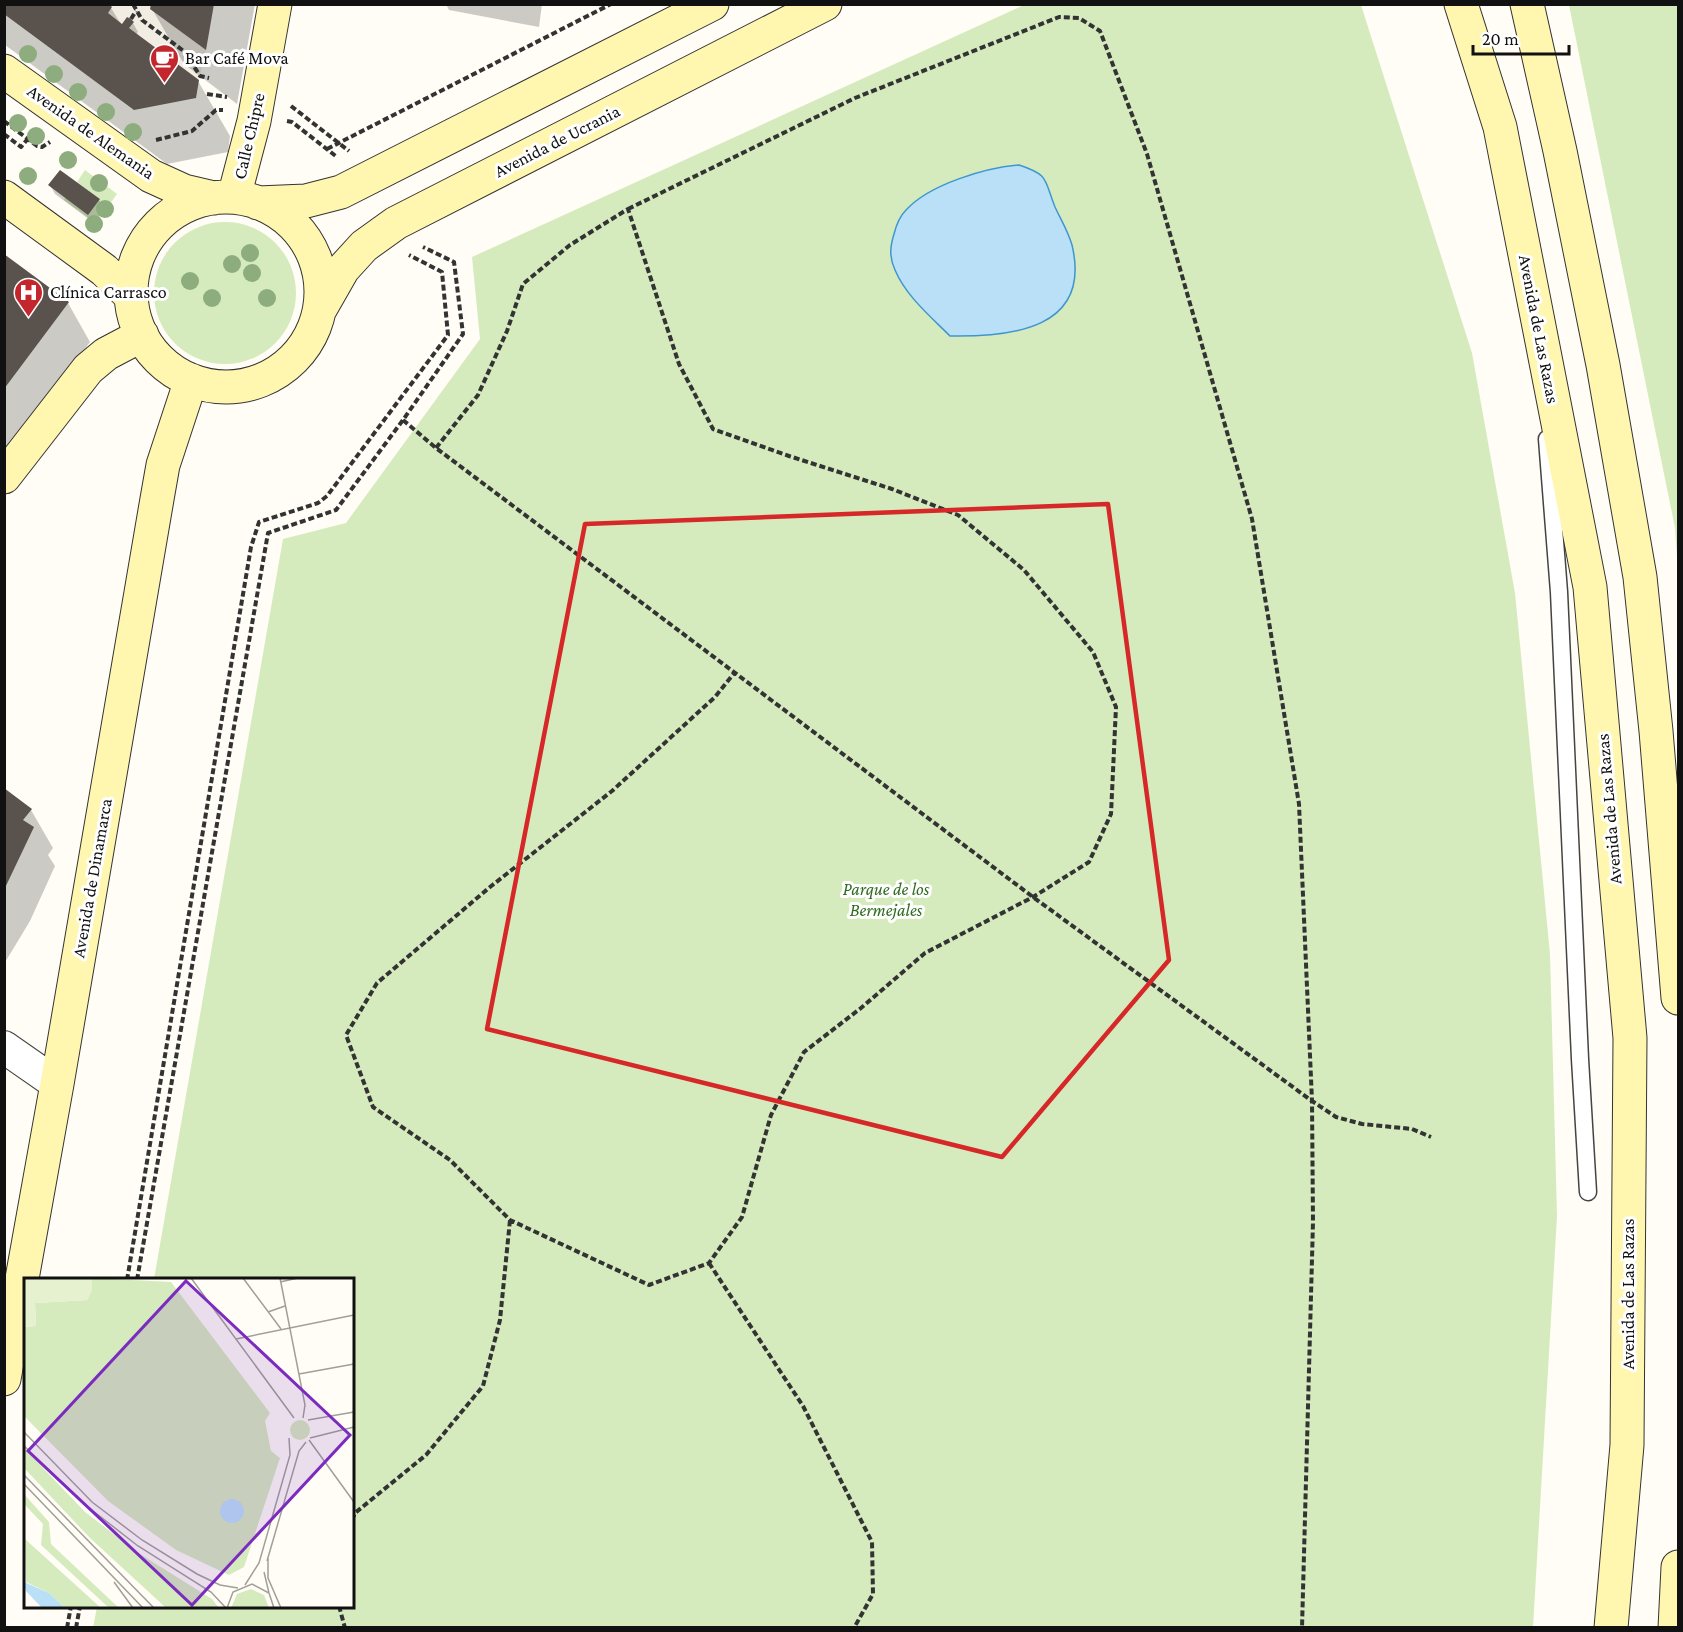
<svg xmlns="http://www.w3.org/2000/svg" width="1683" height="1632" viewBox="0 0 1683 1632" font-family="'Crimson Pro',serif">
	<rect width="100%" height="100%" fill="#fffdf5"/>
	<path fill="#d5ebbd" d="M1024,5H1361L1472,353L1515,593L1550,954L1557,1216L1533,1627L93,1628L97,1607L352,1606V1280L154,1279L283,539L346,523L480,339L472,257Z
		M1569,5H1678V572L1675,528Z
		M85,170L117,194L96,223L64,200L65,198L100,199L77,182Z
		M154 293a71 71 0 1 1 142 0a71 71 0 1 1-142 0Z"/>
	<path fill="#f1ede2" d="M109,5H151L150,9L206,50L199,80L129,28L134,22L131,19L127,17L122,24L108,13L112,7Z"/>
	<path fill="#b9e0f7" stroke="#3f96cf" stroke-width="1.5" d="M1019,165C1050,175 1044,180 1055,207C1061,220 1068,231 1072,245C1092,329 1012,337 950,336C930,316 906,296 895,270C889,257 890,247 894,234C896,226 900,216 906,210C930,184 985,168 1019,165Z"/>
	<path fill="#0003" d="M4,4L111,8L121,24L123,25L133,23L138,32L136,35L198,81L230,136L228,152L167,164L5,45Z
		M152,4H255L237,104L184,64L152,9Z
		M446,4H542L539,27L449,10Z
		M50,185L99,200L104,209L94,223L55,194Z
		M4,256L68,303L90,342L4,457Z
		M4,789L31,810L53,848L48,855L55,866L30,921L4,964Z"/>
	<path fill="#5a524d" d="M4,4H109L112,7L108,13L122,24L127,17L131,19L134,22L129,28L199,80L196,98L134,110L4,14Z
		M151,4H214L206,50L150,9Z
		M60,170L100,199L88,215L48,185Z
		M4,254L69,302L4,389Z
		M4,788L32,809L23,820L34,827L4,890Z"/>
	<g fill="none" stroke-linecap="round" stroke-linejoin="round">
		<defs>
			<path id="lane" d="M1547,439L1559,592L1580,1059L1588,1192"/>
			<path id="street" d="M4,1047L57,1084"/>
			<path id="secondary" d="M1461,4L1500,127L1590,587L1630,1038L1627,1445L1611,1628
				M1527,4L1560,151L1603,365L1640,577L1656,731L1678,998
				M4,71L151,176L184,191L214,198
				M4,197L104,270L131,296
				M234,197L254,121L275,4
				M131 292a95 95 0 1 1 190 0a95 95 0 1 1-190 0Z
				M258,203L306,201L341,192L712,4
				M319,311L343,269L364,246L396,223L825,4
				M4,477L88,369L106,354L142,335
				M4,1379L57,1084L157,499L163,465L191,380
				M1675,1628L1678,1567"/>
		</defs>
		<use href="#lane" stroke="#444" stroke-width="19"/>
		<use href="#street" stroke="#444" stroke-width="34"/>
		<use href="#secondary" stroke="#333" stroke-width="35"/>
		<path stroke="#333" stroke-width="4" stroke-dasharray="6 3" stroke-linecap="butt" d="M133,4L142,20L185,52L200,76L209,78
			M131,19L136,11
			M207,94L227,97
			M291,106L349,151
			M4,121L37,146L42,147L50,142
			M287,121L292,122L337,157
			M4,134L21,147L34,131
			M156,140L192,131L216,110H223
			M327,149L611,4
			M628,209L855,98L1059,17L1079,18L1100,31L1147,154L1252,519L1299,804L1312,1101L1313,1222L1302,1628
			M403,420L436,448L1033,897L1312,1101L1336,1117L1362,1124L1412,1129L1431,1137
			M436,448L478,395L507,331L523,284L570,245L628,209L679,364L713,429L789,456L892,489L958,515L1024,570L1093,652L1116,707L1111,814L1089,862L1033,897L925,953L861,1008L804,1052L771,1115L742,1217L709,1263L649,1285L510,1220L450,1160L373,1107L346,1035L377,983L490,887L612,791L715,697L735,672
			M709,1263L803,1406L872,1542L873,1594L854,1628
			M127,1280L251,547L259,522L318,503L327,496L448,335L442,272L409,255
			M137,1280L268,533L336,510L403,420L463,334L454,262L423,247
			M352,1520L355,1513L426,1455L483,1386L500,1320L510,1220
			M339,1606L345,1628
			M67,1628L71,1606
			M76,1628L80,1606"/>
		<use href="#lane" stroke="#fff" stroke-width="16"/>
		<use href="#street" stroke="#fff" stroke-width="32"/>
		<use href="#secondary" stroke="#fff6b0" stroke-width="33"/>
	</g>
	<g fill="#8dad7f">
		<circle cx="28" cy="54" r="9"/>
		<circle cx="54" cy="74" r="9"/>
		<circle cx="78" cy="92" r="9"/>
		<circle cx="106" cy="112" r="9"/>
		<circle cx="18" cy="123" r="9"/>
		<circle cx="133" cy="132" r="9"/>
		<circle cx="36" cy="136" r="9"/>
		<circle cx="68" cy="160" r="9"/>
		<circle cx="28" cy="176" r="9"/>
		<circle cx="99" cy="183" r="9"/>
		<circle cx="105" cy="209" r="9"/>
		<circle cx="94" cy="224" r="9"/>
		<circle cx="250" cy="253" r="9"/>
		<circle cx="232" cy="264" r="9"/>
		<circle cx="252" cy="273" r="9"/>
		<circle cx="190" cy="281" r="9"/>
		<circle cx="212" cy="298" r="9"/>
		<circle cx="267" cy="298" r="9"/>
	</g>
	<path fill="none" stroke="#d62828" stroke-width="4.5" stroke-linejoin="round" d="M1108,504L1169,960L1002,1157L487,1029L585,524Z"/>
	<defs>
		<symbol id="cafe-pin" viewBox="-11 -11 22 30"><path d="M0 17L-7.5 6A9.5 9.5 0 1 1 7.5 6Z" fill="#c4262e" stroke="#fff"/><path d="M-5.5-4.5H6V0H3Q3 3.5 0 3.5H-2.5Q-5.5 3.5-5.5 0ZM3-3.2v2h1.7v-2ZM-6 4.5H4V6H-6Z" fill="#fff"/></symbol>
		<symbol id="hospital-pin" viewBox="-11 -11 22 30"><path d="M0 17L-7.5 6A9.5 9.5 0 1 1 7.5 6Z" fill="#c4262e" stroke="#fff"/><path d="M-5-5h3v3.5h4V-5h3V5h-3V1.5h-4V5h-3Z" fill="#fff"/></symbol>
	</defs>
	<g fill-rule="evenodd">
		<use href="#cafe-pin" x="148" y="42" width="33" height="45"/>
		<use href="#hospital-pin" x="12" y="276" width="33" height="45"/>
	</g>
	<g text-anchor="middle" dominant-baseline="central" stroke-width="6" stroke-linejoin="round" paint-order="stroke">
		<g font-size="18" fill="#111" stroke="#fff" text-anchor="start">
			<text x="185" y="58">Bar Café Mova</text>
			<text x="50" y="292">Clínica Carrasco</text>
		</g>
		<g font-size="18" fill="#111" stroke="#fff">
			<text transform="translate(91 132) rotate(35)">Avenida de Alemania</text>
			<text transform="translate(249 136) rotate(-77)">Calle Chipre</text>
			<text transform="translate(557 141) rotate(-27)">Avenida de Ucrania</text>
			<text transform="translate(1539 329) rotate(79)">Avenida de Las Razas</text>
			<text transform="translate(1609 809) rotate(-95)">Avenida de Las Razas</text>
			<text transform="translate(92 878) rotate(-80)">Avenida de Dinamarca</text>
			<text transform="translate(1628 1294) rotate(-90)">Avenida de Las Razas</text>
		</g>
		<g font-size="18" font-style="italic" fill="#2f6b1f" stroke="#fff">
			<text x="886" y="889">Parque de los<tspan x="886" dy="21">Bermejales</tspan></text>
		</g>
	</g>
	<g transform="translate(24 1278)">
		<rect width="330" height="330" fill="#fffdf5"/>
		<path d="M68,0L147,4L246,135L241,143L247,173L256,180L220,289L205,297L152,272L84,223L0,138V49L12,48L11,25L63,22L68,12ZM266 152a10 10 0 1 1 20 0a10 10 0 1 1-20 0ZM0,170L61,234L116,276L188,321L195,330L141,329L65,259L0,190ZM0,216L25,244L27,266L95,330H85L17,267L19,246L0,226ZM1,261L77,330H41L25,315L2,304ZM227,311L240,317L245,330H207L213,316Z" fill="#d5ebbd"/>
		<path d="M0,0H68V12L63,22L11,25L12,48L0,49Z" fill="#e6f2cf"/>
		<path d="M196 233a12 12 0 1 1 24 0a12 12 0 1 1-24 0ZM0,304L25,315L41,330H18L2,313Z" fill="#b9e0f7"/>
		<path fill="none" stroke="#a09f9a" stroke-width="1.5" d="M167,0L270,140M219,0L257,51M256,0L281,127L279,140M256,4L274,0M244,34L261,28M212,61L330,37M275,96L330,86M284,142L330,134M0,154L68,224L118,262L173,296L196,307L214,310M286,160L330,149M285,162L330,224M0,168L64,229L114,268L187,314L202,330M0,197L130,330M0,206L119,330M244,280V300L257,330M243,283L275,173L282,164M240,294L245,315M90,304L109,330M221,307L235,285L266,177L265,160M203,330L209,314L228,306L245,315L250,330"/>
		<path fill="#7b2cbf" fill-opacity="0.15" stroke="#7b2cbf" stroke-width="3" d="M162,3L326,157L168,327L4,173Z"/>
		<rect width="330" height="330" fill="none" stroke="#111" stroke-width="3"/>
	</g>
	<rect width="1683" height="1632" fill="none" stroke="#111111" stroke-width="12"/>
	<path d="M1473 45v9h96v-9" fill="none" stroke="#111111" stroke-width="3"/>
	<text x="1482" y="45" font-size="18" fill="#111111" stroke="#ffffff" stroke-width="4.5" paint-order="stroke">20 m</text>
</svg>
